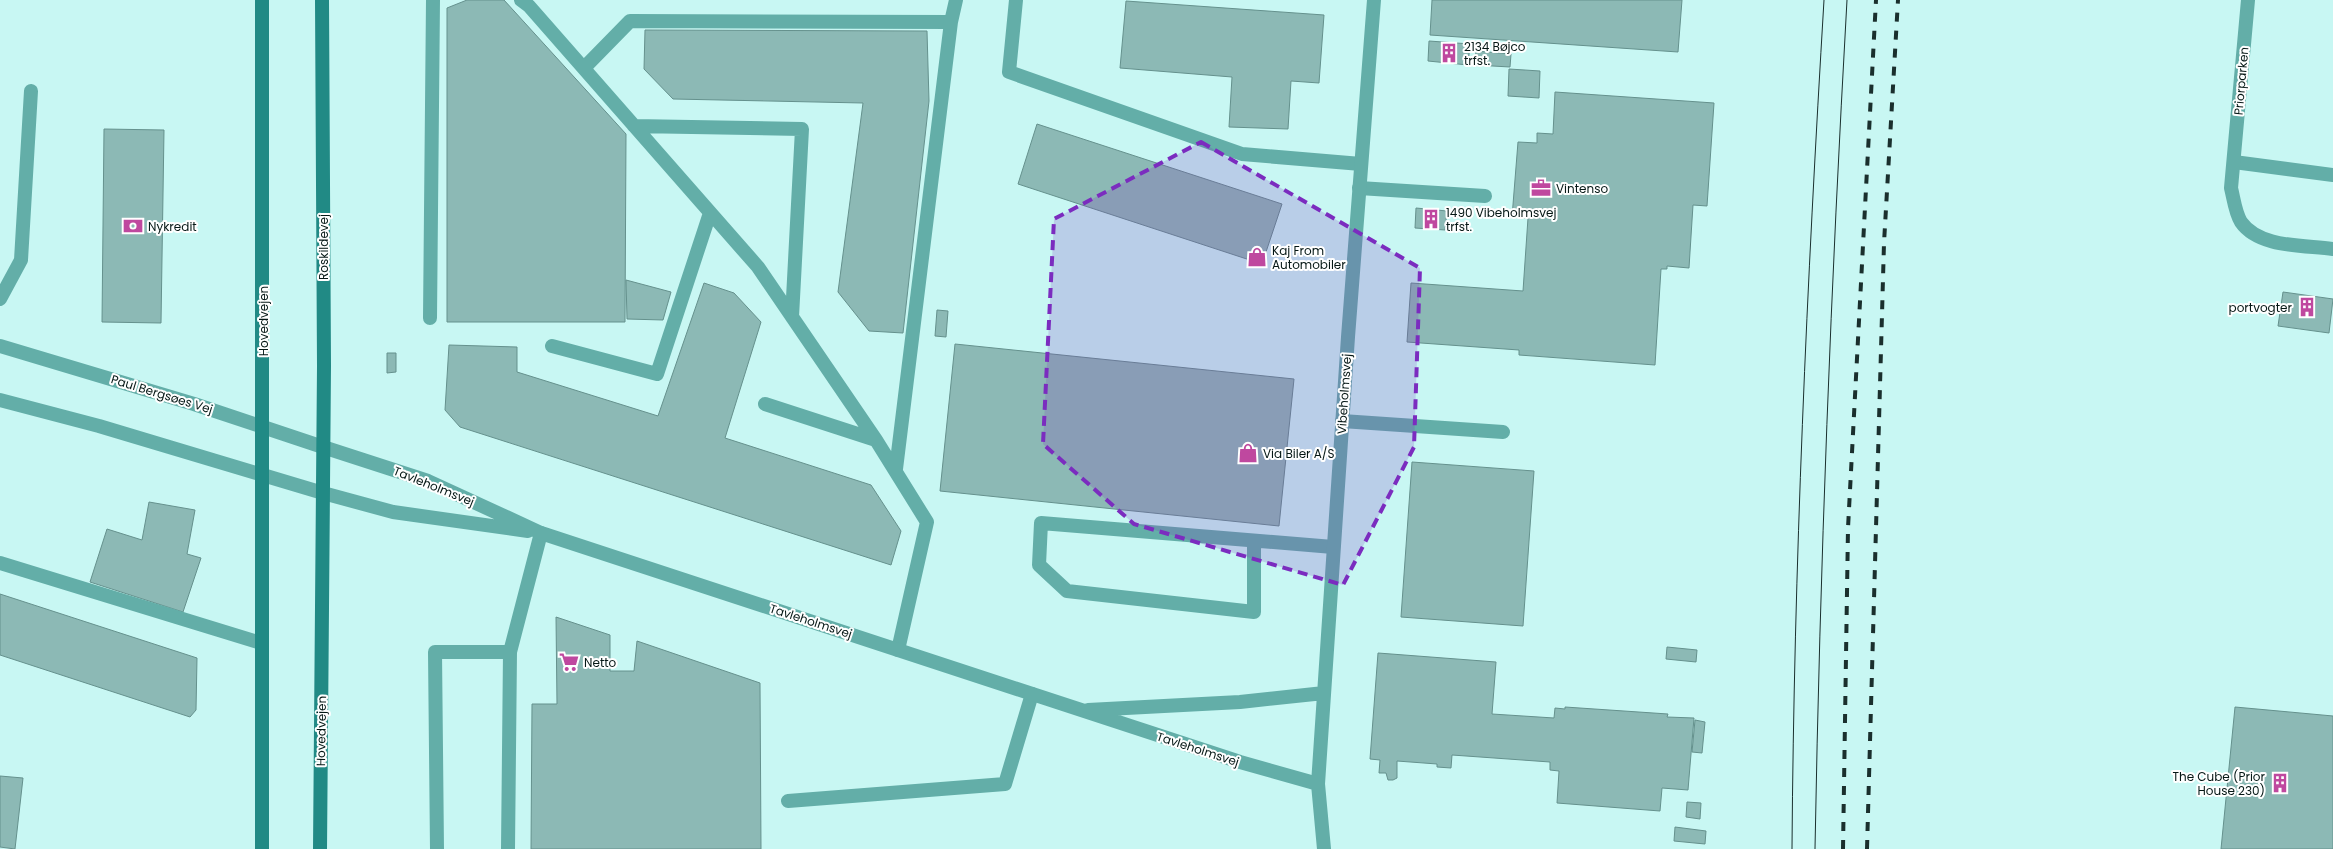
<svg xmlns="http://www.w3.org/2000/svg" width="2333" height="849" viewBox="0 0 2333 849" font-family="Poppins,sans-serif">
	<rect width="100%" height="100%" fill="#c8f7f3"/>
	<path fill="#8cb9b5" stroke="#65918d" d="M467,0H504L626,134L625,322H447V8Z
		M1432,0H1682L1678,52L1430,35Z
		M1126,1L1324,15L1319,83L1291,81L1288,129L1229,127L1232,77L1120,68Z
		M645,30L927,31L929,101L903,333L869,331L838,292L863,103L673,99L644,69Z
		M1429,41L1470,44L1468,65L1428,61Z
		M1476,51L1511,54L1510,67L1475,65Z
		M1509,69L1540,71L1539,98L1508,96Z
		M1555,92L1714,103L1707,206L1693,205L1689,268L1667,266V269H1661L1655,365L1519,355V350L1407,342L1411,283L1523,291L1528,218L1512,217L1518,142L1537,143V133L1553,134Z
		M1037,124L1282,204L1262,264L1018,184Z
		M104,129L164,130L161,323L102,322Z
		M1416,208L1447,211L1445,230L1415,228Z
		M626,280L671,292L663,320L627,319Z
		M704,283L734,293L761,322L725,438L871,485L901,531L891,565L460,427L445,410L449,345L517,347V372L658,416Z
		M2283,292L2333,299L2329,333L2278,326Z
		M937,310L948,311L946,337L935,336Z
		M955,344L1294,379L1279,526L940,491Z
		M387,353H396V372L387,373Z
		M1412,462L1534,471L1523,626L1401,617Z
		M149,502L195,510L187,554L201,558L183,612L90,582L107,529L142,540Z
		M0,594L197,658L196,710L190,717L0,655Z
		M556,617L610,635V671H634L637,641L760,683L761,849H531L532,704H557Z
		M1667,647L1697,650L1696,662L1666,659Z
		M1378,653L1496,662L1492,714L1554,718L1555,708L1565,709V707L1668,714L1667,717L1694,718L1688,790L1662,788L1660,811L1557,803L1559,771L1550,770V762L1452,755L1451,768L1437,767V764L1397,761V778L1393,780H1388L1386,773H1379L1380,760L1370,759Z
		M2235,707L2333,716V849H2221Z
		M1695,720L1705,722L1702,753L1692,752Z
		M0,776L23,778L15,849L0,847Z
		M1687,802L1701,803L1700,819L1686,817Z
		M1675,827L1706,831L1705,844L1674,841Z"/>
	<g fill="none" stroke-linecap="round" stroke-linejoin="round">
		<path stroke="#63aea8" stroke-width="14" d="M521,0L529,6L758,267L876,440L927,522L898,650
			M1016,0L1009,72L1242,154L1361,164
			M584,68L630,21L951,22
			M634,126L802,129L792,317
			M2234,162L2333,175
			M1359,188L1485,196
			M0,299L21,260L31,91
			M430,318L433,0
			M552,346L657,374L710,213
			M765,404L876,440
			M1342,421L1503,432
			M896,469L951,22L956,0
			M1254,541V612L1067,591L1039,565L1041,523L1333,547
			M0,563L261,643
			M788,801L1005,784L1032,694
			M437,849L435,652H510
			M508,849L510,652L541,533"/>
		<path stroke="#63aea8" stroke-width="14" d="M2248,0L2231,188C2234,200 2235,212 2241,222C2259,248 2304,245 2333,249
			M323,447L428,481L541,533L1240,762L1318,784
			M323,493L393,512L528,531
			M1088,710L1240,702L1324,693
			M1324,849L1318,784L1348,337L1374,0"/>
		<path stroke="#63aea8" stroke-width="14" d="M0,346L194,404L323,447
			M0,400L99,426L323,493"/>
		<path stroke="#218a85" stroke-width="14" d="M262,849V0
			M320,849L324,366L322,0"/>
		<path stroke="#1a2f2d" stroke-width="1" d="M1792,849C1794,566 1807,283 1824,0
			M1815,849C1820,566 1831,283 1847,0"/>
		<path stroke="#1a2f2d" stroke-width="4" stroke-dasharray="9 9" stroke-linecap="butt" d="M1843,849L1848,528L1876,0
			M1867,849L1884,243L1898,0"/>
	</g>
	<path fill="#7b2cbf" fill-opacity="0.2" stroke="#7b2cbf" stroke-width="4" stroke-dasharray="10 6" stroke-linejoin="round" d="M1201,142L1420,268L1414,447L1343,585L1134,524L1043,444L1054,219Z"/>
	<defs>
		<symbol id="building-bare" viewBox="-9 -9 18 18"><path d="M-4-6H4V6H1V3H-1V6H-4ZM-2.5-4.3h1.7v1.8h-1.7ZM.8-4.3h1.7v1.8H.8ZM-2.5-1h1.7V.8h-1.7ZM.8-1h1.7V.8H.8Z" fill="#bf489f" stroke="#fff" stroke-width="2.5" paint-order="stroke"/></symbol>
		<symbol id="office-bare" viewBox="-9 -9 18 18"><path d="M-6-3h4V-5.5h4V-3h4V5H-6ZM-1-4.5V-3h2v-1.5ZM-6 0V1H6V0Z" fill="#bf489f" stroke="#fff" stroke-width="2.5" paint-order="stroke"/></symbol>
		<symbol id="bank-bare" viewBox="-9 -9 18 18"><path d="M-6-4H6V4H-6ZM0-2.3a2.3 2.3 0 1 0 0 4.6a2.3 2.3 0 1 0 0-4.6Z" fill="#bf489f" stroke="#fff" stroke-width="2.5" paint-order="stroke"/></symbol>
		<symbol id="shop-bare" viewBox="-9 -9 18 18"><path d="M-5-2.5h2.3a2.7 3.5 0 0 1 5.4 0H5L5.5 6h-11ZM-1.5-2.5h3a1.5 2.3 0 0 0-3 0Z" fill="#bf489f" stroke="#fff" stroke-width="2.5" paint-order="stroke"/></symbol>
		<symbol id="supermarket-bare" viewBox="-9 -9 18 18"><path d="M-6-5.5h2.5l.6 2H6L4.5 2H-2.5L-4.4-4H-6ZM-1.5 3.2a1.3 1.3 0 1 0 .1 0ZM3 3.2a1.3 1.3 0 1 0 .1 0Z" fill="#bf489f" stroke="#fff" stroke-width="2.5" paint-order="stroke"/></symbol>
	</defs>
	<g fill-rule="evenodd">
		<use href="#building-bare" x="1435" y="39" width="28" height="28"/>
		<use href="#office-bare" x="1527" y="174" width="28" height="28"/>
		<use href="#building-bare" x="1417" y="205" width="28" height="28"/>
		<use href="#bank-bare" x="119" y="212" width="28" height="28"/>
		<use href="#shop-bare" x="1243" y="243" width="28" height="28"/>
		<use href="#building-bare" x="2293" y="293" width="28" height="28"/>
		<use href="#shop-bare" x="1234" y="439" width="28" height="28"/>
		<use href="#supermarket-bare" x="555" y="648" width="28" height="28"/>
		<use href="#building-bare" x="2266" y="769" width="28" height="28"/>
	</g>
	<g text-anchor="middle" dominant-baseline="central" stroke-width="4" stroke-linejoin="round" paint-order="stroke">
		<g font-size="12" fill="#051715" stroke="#fff" text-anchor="start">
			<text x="1464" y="46">2134 Bøjco<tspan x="1464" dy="14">trfst.</tspan></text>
			<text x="1556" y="188">Vintenso</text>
			<text x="1446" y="212">1490 Vibeholmsvej<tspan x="1446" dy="14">trfst.</tspan></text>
			<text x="148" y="226">Nykredit</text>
			<text x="1272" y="250">Kaj From<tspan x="1272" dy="14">Automobiler</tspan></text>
			<text x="2292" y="307" text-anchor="end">portvogter</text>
			<text x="1263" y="453">Via Biler A/S</text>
			<text x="584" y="662">Netto</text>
			<text x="2265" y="776" text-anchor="end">The Cube (Prior<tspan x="2265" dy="14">House 230)</tspan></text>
		</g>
		<g font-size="12" fill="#051715" stroke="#fff">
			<text transform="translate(2241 81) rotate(-85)">Priorparken</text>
			<text transform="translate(323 247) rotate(-90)">Roskildevej</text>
			<text transform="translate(263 321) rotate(-90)">Hovedvejen</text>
			<text transform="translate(162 394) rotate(17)">Paul Bergsøes Vej</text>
			<text transform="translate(1344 394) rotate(-86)">Vibeholmsvej</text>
			<text transform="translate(434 486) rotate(22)">Tavleholmsvej</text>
			<text transform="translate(811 621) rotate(18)">Tavleholmsvej</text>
			<text transform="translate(321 731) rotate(-89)">Hovedvejen</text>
			<text transform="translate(1198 749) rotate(18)">Tavleholmsvej</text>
		</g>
	</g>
</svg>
